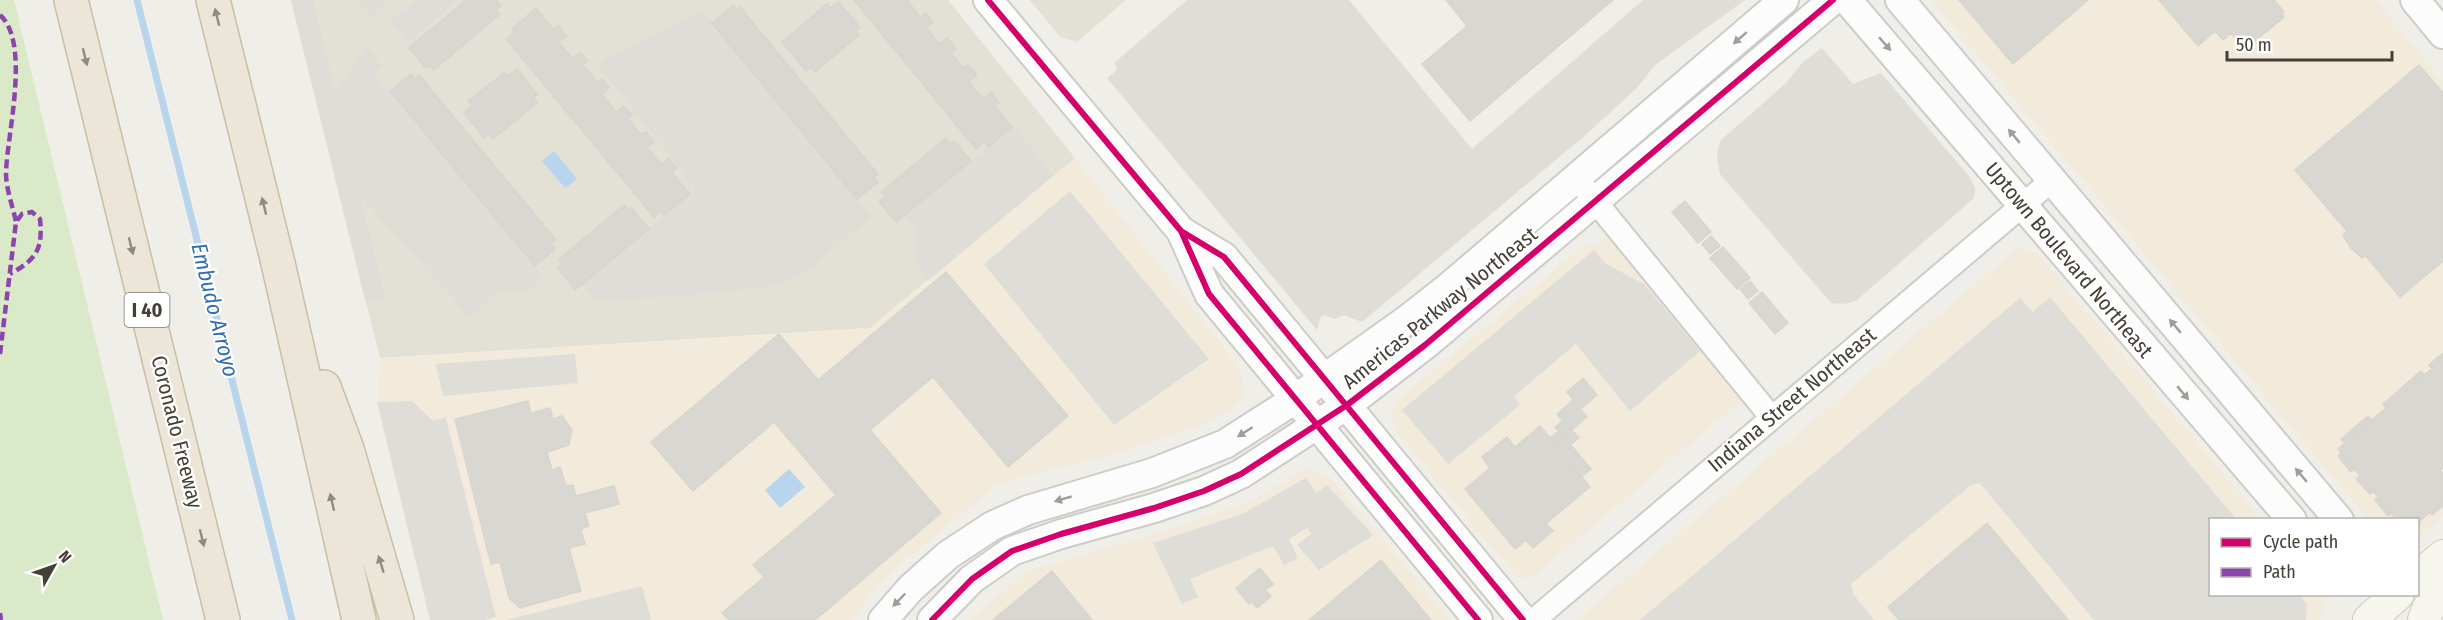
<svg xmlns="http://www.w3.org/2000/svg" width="2443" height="620" viewBox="0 0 2443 620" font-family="'Fira Sans Condensed',sans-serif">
	<rect width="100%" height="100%" fill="#efeee8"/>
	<path fill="#e3e0d5" d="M291,0H948L1075,158L870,328L380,358Z
		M1030,0H1126L1077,42L1060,37Z"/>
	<path fill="#f2ebdb" d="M1931,0H2376L2443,82V516L2418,538V520L2368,519Z
		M1075,158L1233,359L1242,378L1244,394L1235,406L1207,423L1118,454L1057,468L997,485L883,579L852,620H430L377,402L380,358L870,328Z
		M1612,229L1748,395L1533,577L1518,578L1398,435L1393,423V409L1401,397L1585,245H1596Z
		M2017,249H2028L2038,254L2262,519L2210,520V594L2323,595L2325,609L2318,620H1576Z
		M1307,469L1328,476L1336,484L1450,620H969L1028,571L1175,528L1247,502Z"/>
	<path fill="#daeac8" d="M0,0H14L163,620H0Z"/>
	<path fill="#deddd8" d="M291,0H313L335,92L367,47L382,66L373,73L544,278L528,290L498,291L470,317L361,197L385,298L366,304Z
		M358,0H389L371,17Z
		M416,0H458L408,43L389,22Z
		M1187,0H1349L1472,149L1643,0H1745L1655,65L1637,88L1582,138L1362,322L1344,315L1334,319L1325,315L1321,316L1317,330L1107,78L1118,69L1114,63Z
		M701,8L871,217L813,266L775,286L685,296L596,300L581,285L696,189L599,66L614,54L687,19Z
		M1822,48L1853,84L1881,73L1969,176L1975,188L1974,198L1856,301L1844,304L1831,303L1720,174L1717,156L1720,141L1786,83L1803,62Z
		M1014,126L1053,176L929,280L915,263V230L904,216Z
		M1070,191L1209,359L1114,425L984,264Z
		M1594,250L1606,264L1644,284L1700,351L1630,411L1576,344L1514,396L1520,405L1448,464L1402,410Z
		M2050,297L2236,519L2210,520V594L2299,595L2307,604L2306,620H2094L1980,483L1971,485L1851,584L1853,594L1874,620H1640L2020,298L2033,312Z
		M575,354L578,383L443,396L436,364Z
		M412,401L432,420L446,418L496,617L486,620H430L377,402Z
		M1306,478L1316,493L1327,485L1373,535L1319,570L1297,545L1311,534L1307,528L1289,539L1298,558L1284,565L1273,546L1190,579L1198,597L1182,604L1153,543L1242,514Z
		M642,586L651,619L647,620H506Z"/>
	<path fill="#b9d4ed" d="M554,151L577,179L565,188L542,161Z
		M789,469L805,487L780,508L765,490Z"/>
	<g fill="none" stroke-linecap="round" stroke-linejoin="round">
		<path stroke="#b9d4ed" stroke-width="7" d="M137,0L292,620"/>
	</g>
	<path fill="#d9d7d1" stroke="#d7d5ce" stroke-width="1.5" d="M466,0H495L501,6L496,10L500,14L434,70L430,65L426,68L409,48Z
		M854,0H907L920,17L925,13L933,22L926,28L939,44L947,38L956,49L951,53L964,68L968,65L977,75L969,82L983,99L991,92L999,103L995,106L1012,127L988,147L985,142L976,149Z
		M1446,0H1613L1470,121L1422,64L1467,26Z
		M1959,0H2088L2013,64Z
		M2159,0H2274L2284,12L2282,14L2284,17L2245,49L2231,33L2223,40L2215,31L2198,46Z
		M838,2L860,27L856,31L859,35L815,72L811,67L806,71L782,42L827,4L831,8Z
		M733,6L737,10L740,7L878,174L874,177L878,182L857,199L712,23Z
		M536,8L554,30L558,26L567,36L559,42L572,59L580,52L588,61L583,65L598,83L602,79L609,88L602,95L616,112L624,106L632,115L628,119L641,135L646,132L654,142L647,148L661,164L668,158L677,168L672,173L690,194L664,215L661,211L654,217L506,39L515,32L512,29Z
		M2419,65L2443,93V261L2400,297L2365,255L2362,258L2351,248L2343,235L2347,231L2295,170Z
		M517,69L537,94L533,98L537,103L493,139L489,134L484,138L464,113L472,106L468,101L505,72L508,76Z
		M411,74L415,79L419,75L556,240L551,244L555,249L535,266L390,91Z
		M946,138L950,144L954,141L971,161L896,222L879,202L885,197L881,192Z
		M1685,201L1711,232L1698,243L1672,212Z
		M624,205L628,210L631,207L649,229L575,290L558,268L563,264L559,259Z
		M1711,236L1720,246L1710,254L1702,244Z
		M1723,247L1750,278L1737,289L1710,258Z
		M946,272L1068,416L1008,467L933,377L870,430L941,513L815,620H729L722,613L764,577L753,565L836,495L774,422L693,491L651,442L779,334L818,380Z
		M1750,281L1758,291L1748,299L1740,289Z
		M1762,292L1788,323L1775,334L1749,303Z
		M2443,353V359L2432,368L2429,365Z
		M2443,359V468L2440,470L2443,474V501L2421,520L2418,527V520H2397L2338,449Z
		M2421,371L2424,375L2386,408L2383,404Z
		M1583,378L1597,395L1581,409L1567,392Z
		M1573,400L1587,417L1571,431L1557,414Z
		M528,401L531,413L550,408L553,419L562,416L572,430L569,445L547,452L552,470L560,467L566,486L573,485L576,496L614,486L619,504L585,513L589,526L581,529L585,544L569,548L581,591L520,608L509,598L500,562L491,564L455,419Z
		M2368,416L2372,420L2345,444L2341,439Z
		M1563,421L1579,438L1571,444L1555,427Z
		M1540,426L1590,487L1515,549L1465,489L1490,468L1482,457L1507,437L1515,447Z
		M1559,431L1591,469L1581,477L1550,438Z
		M2341,453L2355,469L2351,472L2338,456Z
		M2360,475L2373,491L2370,494L2356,479Z
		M2379,496L2392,512L2388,516L2375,500Z
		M2443,501V506L2432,515L2430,512Z
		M1546,523L1553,531L1533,548L1526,540Z
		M1987,523L2068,620H1899L1888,607Z
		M1381,560L1431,620H1309Z
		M1260,568L1273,584L1265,590L1271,596L1257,608L1252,602L1249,604L1236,588Z
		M1052,571L1092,620H993Z"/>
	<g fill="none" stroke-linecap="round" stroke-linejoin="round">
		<defs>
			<path id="minor" d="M1586,190L1772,418
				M1534,620L2051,181"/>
			<path id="tertiary" d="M988,0L1181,231L1209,294L1478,620
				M1847,0L2292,520
				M1900,0L2339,520
				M2415,0L2443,34
				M1181,231L1224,257L1523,620
				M883,620L911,588L948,555L992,526L1028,510L1152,473L1225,444L1294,400L1404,322L1450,286L1784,0
				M932,620L972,579L1012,551L1061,534L1154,508L1204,491L1241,474L1347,405L1425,345L1833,0"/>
			<path id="secondary" d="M2418,578L2443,556
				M2369,620L2398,594
				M2424,620L2428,609L2443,590"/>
			<path id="motorway" d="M71,0L223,620
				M213,0L278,263L359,620
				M324,387L347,449L397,620"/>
		</defs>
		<use href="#minor" stroke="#cdccc6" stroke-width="26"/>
		<use href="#tertiary" stroke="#cdccc6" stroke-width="32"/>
		<use href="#secondary" stroke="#ceccc0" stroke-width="34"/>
		<use href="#motorway" stroke="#c7bea4" stroke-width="36"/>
		<use href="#minor" stroke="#fdfcfc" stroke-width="22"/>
		<use href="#tertiary" stroke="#fdfcfc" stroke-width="28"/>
		<use href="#secondary" stroke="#f6f5ee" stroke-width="32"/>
		<use href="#motorway" stroke="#ece6d8" stroke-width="33"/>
		<path stroke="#8e44ad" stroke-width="4.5" stroke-dasharray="9 4.5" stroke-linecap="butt" d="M0,15C31,43 7,134 6,173C6,189 13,207 16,222
			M0,354L16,222L22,214L32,212L40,219C43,249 37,259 10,274
			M0,613L1,620"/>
		<defs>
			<path id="cycleway" d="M988,0L1181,231L1209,294L1478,620
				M1181,231L1224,257L1523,620
				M932,620L972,579L1012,551L1061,534L1154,508L1204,491L1241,474L1347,405L1425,345L1833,0"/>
		</defs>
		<use href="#cycleway" stroke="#fff" stroke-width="10"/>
		<use href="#cycleway" stroke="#d6006c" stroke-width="6"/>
	</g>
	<defs><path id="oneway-solid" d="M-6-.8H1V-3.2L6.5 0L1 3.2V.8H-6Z" transform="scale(1.5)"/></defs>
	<g fill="#908b7e">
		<use href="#oneway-solid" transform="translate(217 17) rotate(-104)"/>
		<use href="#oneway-solid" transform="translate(85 57) rotate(76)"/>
		<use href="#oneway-solid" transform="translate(264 206) rotate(-104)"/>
		<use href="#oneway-solid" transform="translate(131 246) rotate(76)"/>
		<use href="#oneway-solid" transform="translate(332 502) rotate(-103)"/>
		<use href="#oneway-solid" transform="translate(202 538) rotate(76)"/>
		<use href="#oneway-solid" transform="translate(381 564) rotate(-107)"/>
	</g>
	<g fill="#a19e98">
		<use href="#oneway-solid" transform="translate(1740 38) rotate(139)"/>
		<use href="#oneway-solid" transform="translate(1885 44) rotate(49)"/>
		<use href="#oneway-solid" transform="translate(2014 136) rotate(-130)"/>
		<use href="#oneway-solid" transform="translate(2175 326) rotate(-130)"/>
		<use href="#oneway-solid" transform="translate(2183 393) rotate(50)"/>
		<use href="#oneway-solid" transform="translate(1245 432) rotate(148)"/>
		<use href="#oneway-solid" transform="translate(2301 475) rotate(-130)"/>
		<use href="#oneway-solid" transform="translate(1063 499) rotate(164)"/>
		<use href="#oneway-solid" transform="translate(899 600) rotate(134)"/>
	</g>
	<g text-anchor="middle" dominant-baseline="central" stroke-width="4.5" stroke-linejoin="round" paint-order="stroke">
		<rect fill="#fff" stroke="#7d7972" stroke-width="1.5" x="124.5" y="293" width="45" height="34" rx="4.5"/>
		<g font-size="20" font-weight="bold" fill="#454035">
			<text x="147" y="310">I 40</text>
		</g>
		<g font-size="21" fill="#454035" stroke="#fff">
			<text transform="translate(2069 260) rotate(50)">Uptown Boulevard Northeast</text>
			<text transform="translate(1440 308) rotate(-39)">Americas Parkway Northeast</text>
			<text transform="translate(1792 400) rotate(-40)">Indiana Street Northeast</text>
			<text transform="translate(177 432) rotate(76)">Coronado Freeway</text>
		</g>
		<g font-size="22" font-style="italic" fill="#306eaf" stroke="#fff">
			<text transform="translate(215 310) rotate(76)">Embudo Arroyo</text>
		</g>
	</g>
	<rect x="2209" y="518" width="210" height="78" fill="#ffffff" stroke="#b5b3ae" stroke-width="1.5"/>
	<rect x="2221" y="538" width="30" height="9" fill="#d6006c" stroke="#b5b3ae" stroke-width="1.5"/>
	<text x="2263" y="548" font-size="18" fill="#454035">Cycle path</text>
	<rect x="2221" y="568" width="30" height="9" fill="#8e44ad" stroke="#b5b3ae" stroke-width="1.5"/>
	<text x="2263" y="578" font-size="18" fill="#454035">Path</text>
	<g transform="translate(54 566) rotate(50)" stroke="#ffffff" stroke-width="4.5" paint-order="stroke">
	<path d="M0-4.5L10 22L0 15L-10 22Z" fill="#454035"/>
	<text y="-9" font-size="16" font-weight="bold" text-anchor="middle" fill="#454035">N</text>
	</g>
	<path d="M2227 51v9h165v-9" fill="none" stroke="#454035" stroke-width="3"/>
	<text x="2236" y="51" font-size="18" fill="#454035" stroke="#ffffff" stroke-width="4.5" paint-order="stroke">50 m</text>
</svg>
